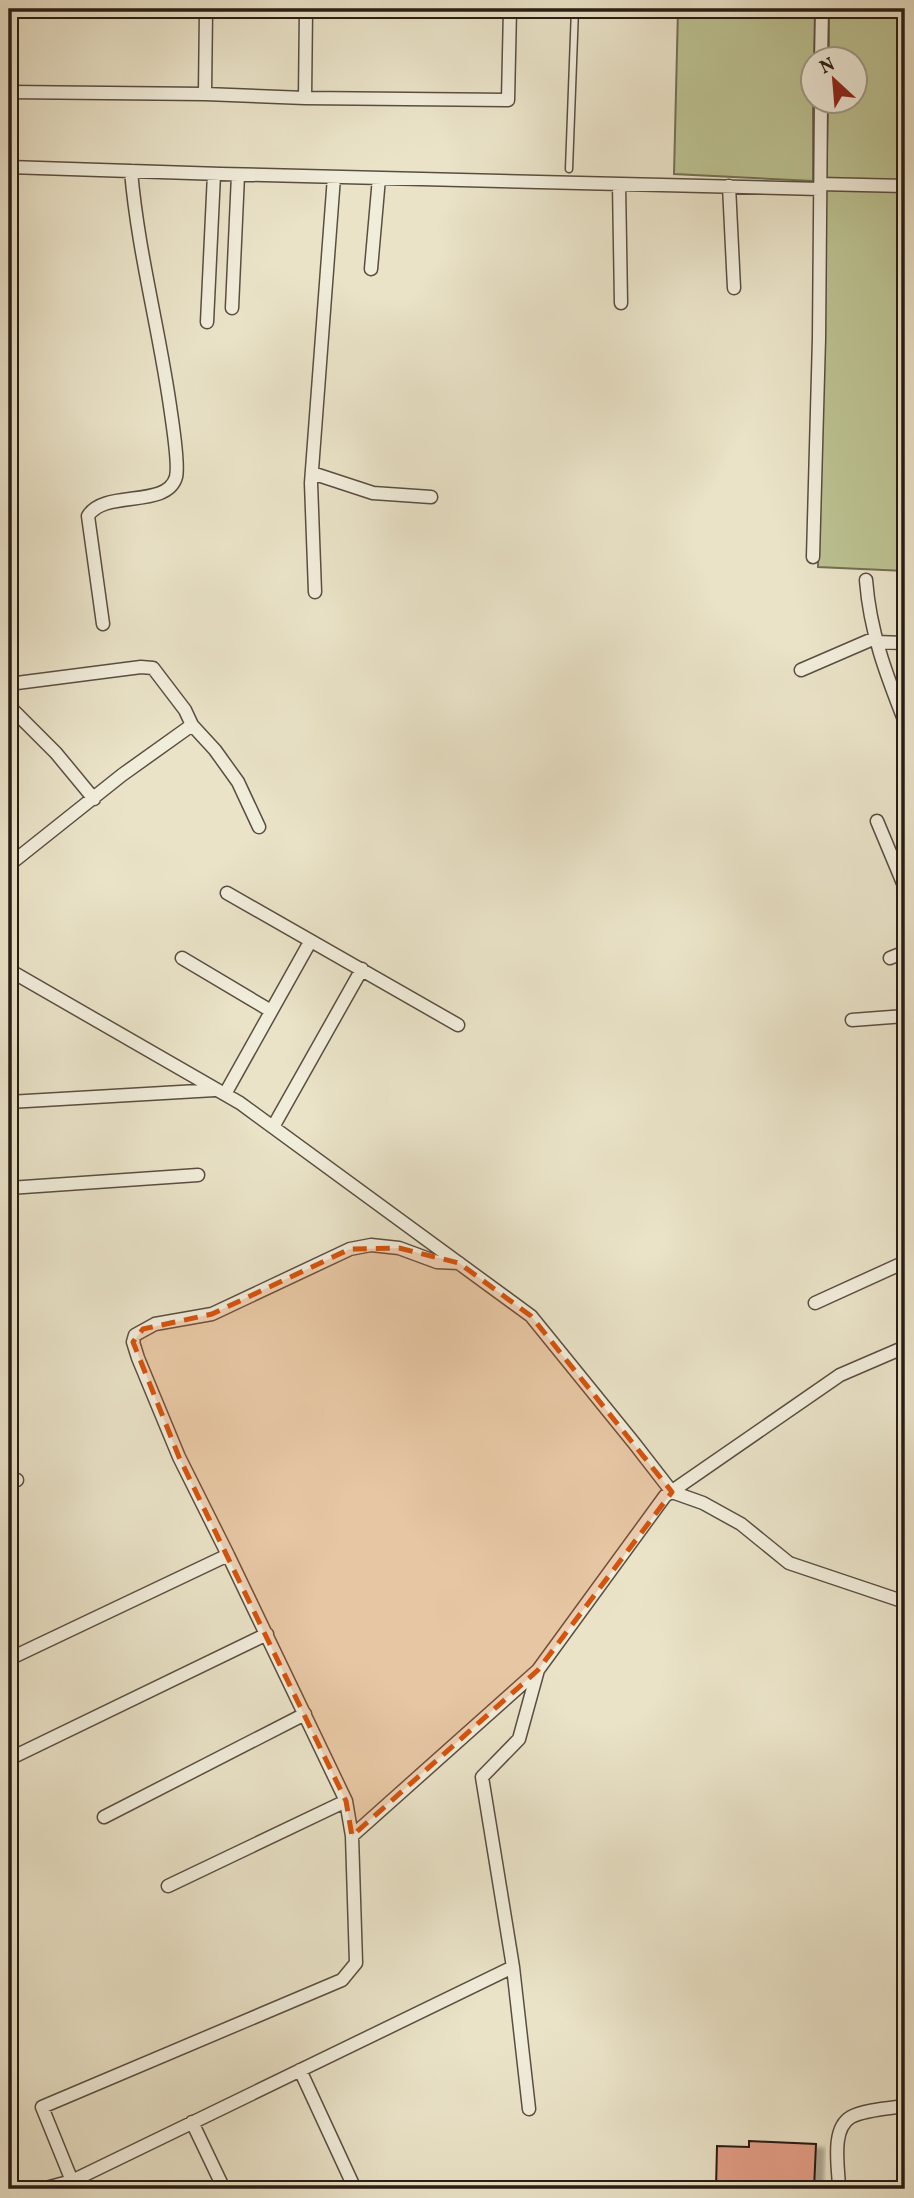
<svg xmlns="http://www.w3.org/2000/svg" width="914" height="2198" viewBox="0 0 914 2198" font-family="Vollkorn,serif">
	<defs>
		<filter id="shadow"><feDropShadow dx="8" dy="4.5" stdDeviation="2" flood-color="#0004"/></filter>
	</defs>
	<rect width="100%" height="100%" fill="#eae3c8"/>
	<filter id="stains"><feTurbulence type="fractalNoise" baseFrequency=".00286" numOctaves="4"/><feColorMatrix values="0 0 0 0 .2 0 0 0 0 .09 0 0 0 0 .02 0 0 0 .5 -.17"/></filter>
	<radialGradient id="worn" r=".72"><stop offset=".6" stop-color="#630" stop-opacity="0"/><stop offset="1" stop-color="#630" stop-opacity=".3"/></radialGradient>
	<path fill="#bcc292" stroke="#737053" stroke-width="2" d="M678,9H815L814,59L813,60V181L674,174Z
		M829,9H905V571L818,567L828,102H855V60L829,59Z"/>
	<path fill="#e49f87" stroke="#2a1d14" stroke-width="2" filter="url(#shadow)" d="M749,2141L816,2144L814,2189H716L717,2146L749,2147Z"/>
	<g fill="none" stroke-linecap="round" stroke-linejoin="round">
		<defs>
			<path id="service" d="M569,169L575,9
				M541,2189L542,2186"/>
			<path id="minor" d="M821,60L822,9
				M9,92L205,94L305,98L306,9
				M205,94L206,9
				M305,98L508,100L510,9
				M9,167L221,174L820,189
				M619,184L621,303
				M820,184L905,186
				M729,186L734,288
				M371,269L379,178
				M232,308L238,175
				M207,322L214,174
				M312,473L373,493L431,497
				M813,557L819,338L821,102
				M866,580C870,632 886,674 905,722
				M315,592L311,483L334,177
				M103,624L88,516C104,489 167,509 176,477C179,465 173,427 171,413C160,332 138,253 131,171
				M876,642L905,643
				M801,670L875,638
				M9,684L141,667L153,668L185,710L192,725L215,750L238,782L259,827
				M9,706L56,753L94,799
				M877,821L905,888
				M9,865L122,775L192,725
				M227,893L458,1025
				M182,958L271,1011
				M890,958L905,952
				M9,970L240,1103L531,1316L634,1443L672,1492L703,1503L741,1524L789,1563L905,1602
				M852,1020L905,1016
				M225,1094L310,942
				M9,1102L215,1090
				M273,1127L362,969
				M9,1188L198,1175
				M815,1303L905,1262
				M9,1480H17
				M228,1555L179,1457L138,1358L133,1342L135,1335L155,1324L212,1314L350,1249L371,1245L399,1248L437,1262L459,1263
				M9,1659L228,1555L346,1801L352,1836L356,1963L342,1980L42,2107L72,2181L42,2189
				M9,1759L267,1634
				M104,1817L305,1714
				M352,1836L538,1670L665,1496L840,1375L905,1347
				M168,1886L346,1801
				M513,1967L529,2109
				M300,2070L355,2189
				M192,2122L224,2189
				M75,2189L72,2181L513,1967L482,1777L519,1739L538,1670
				M839,2189C839,2169 830,2129 851,2117C863,2110 891,2108 905,2106"/>
		</defs>
		<use href="#service" stroke="#5a4e41" stroke-width="9"/>
		<use href="#minor" stroke="#5a4e41" stroke-width="15"/>
		<use href="#service" stroke="#f1eddb" stroke-width="6"/>
		<use href="#minor" stroke="#f1eddb" stroke-width="12"/>
	</g>
	<path fill="#d5530d" fill-opacity="0.2" stroke="#d5530d" stroke-width="5" stroke-dasharray="14 9" stroke-linejoin="round" d="M399,1248L459,1263L531,1316L672,1492L538,1670L352,1836L346,1801L179,1457L133,1342L143,1329L212,1314L350,1249Z"/>
	<rect width="914" height="2198" fill="none" stroke="#eae3c8" stroke-width="35"/>
	<rect x="10" y="10" width="893" height="2177" fill="none" stroke="#2a1d14" stroke-width="3.5"/>
	<rect x="18" y="18" width="879" height="2163" fill="none" stroke="#2a1d14" stroke-width="2"/>
	<g transform="translate(834 80) rotate(334)"><circle r="33" fill="#f1eddb" stroke="#a19a8b" stroke-width="2"/>
	<path d="M0-5L12 26L0 18L-12 26Z" fill="#8f2418"/>
	<text y="-10" font-size="19" font-weight="bold" text-anchor="middle" fill="#2a1d14">N</text>
	</g>
	<rect width="100%" height="100%" filter="url(#stains)"/>
	<rect width="100%" height="100%" fill="url(#worn)"/>
</svg>
